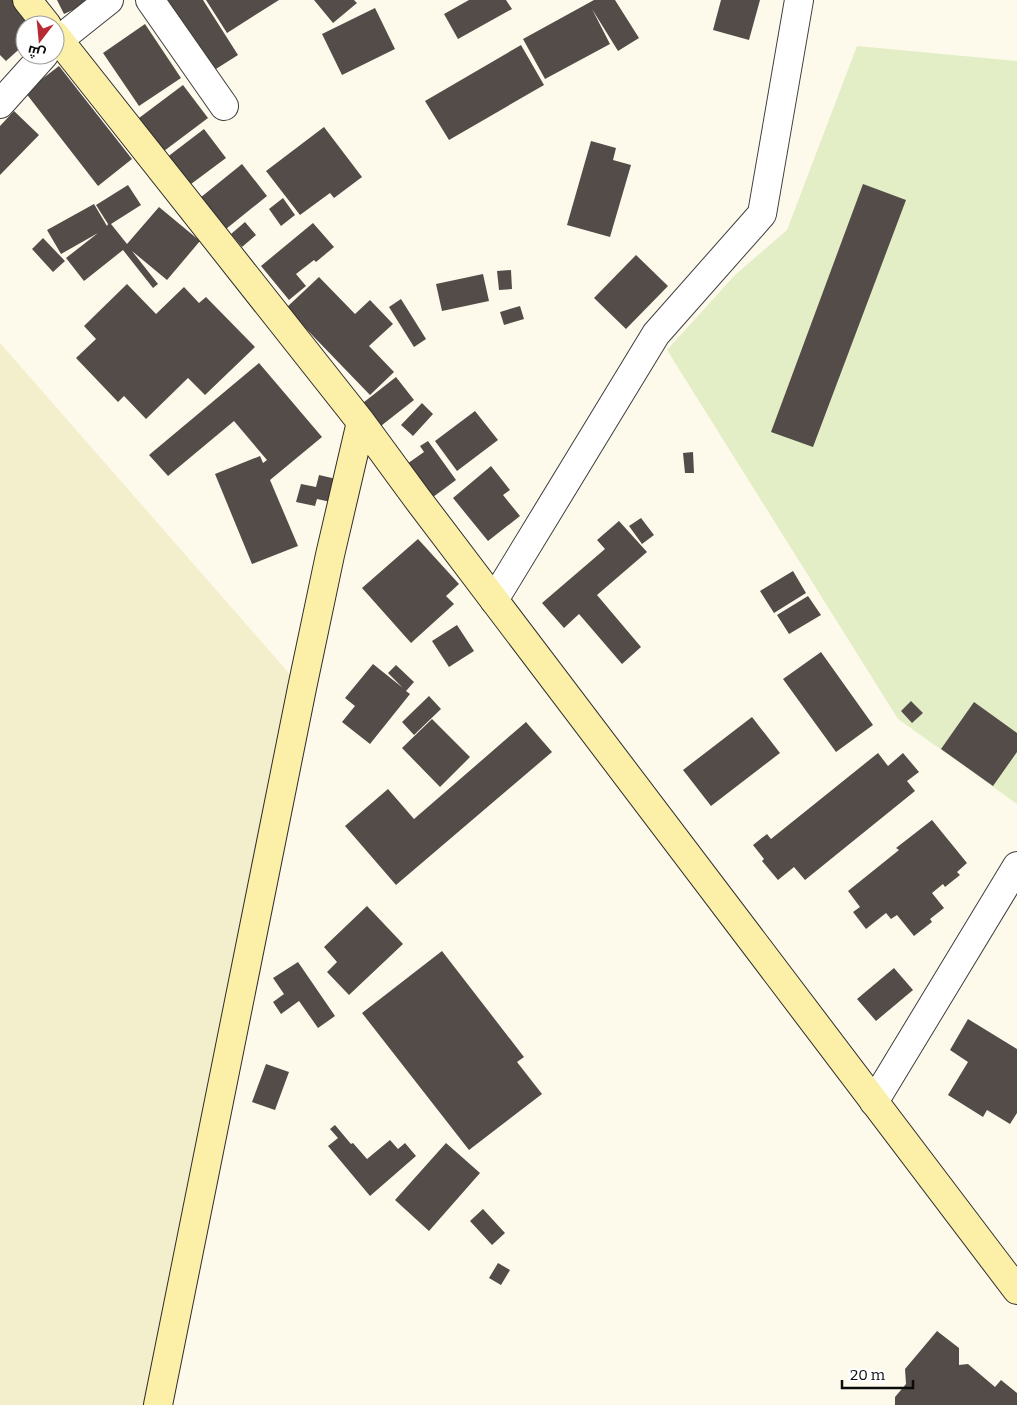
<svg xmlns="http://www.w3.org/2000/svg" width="1017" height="1405" viewBox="0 0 1017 1405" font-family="Bitter,Cairo,serif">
	<rect width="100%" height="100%" fill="#fefaeb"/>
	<path fill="#f3eecc" d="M0,343L302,688L158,1405H0Z"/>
	<path fill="#e3eec7" d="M857,46L1017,61V804L898,719L667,350L735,275L787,230Z"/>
	<path fill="#544c48" d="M0,0H19L42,25H25V44L6,61L0,55Z
		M57,0H95L64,14Z
		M161,0H203L238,55L208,74Z
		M206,0H279L227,33Z
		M314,0H354L357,3L333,23Z
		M469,0H506L512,9L458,39L444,14Z
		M594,0H615L639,38L618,51L592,9L610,44L545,79L523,39Z
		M721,0H760L749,40L713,30Z
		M375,8L395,49L342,75L322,34Z
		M145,24L181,78L139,106L103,53Z
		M521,45L544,85L449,140L425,101Z
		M59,66L132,159L98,186L25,92Z
		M183,85L208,118L160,154L135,121Z
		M14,111L39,135L0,175V126Z
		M324,127L362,177L334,198L330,193L300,215L266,171Z
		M204,129L226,158L187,187L166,158Z
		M591,141L616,148L613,160L631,165L610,237L567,225Z
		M242,164L267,196L221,233L195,202Z
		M863,184L906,200L813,447L771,432Z
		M128,185L141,205L111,224L127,244L159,207L200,241L167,280L132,251L158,284L153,288L123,250L84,281L66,258L98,233L61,254L47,230L94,204L107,226L108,224L96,205Z
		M283,198L295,215L281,226L269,209Z
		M245,222L256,235L242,247L231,234Z
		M313,223L334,247L316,262L314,260L296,274L306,286L289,300L261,266Z
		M43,238L65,261L53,272L32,249Z
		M636,255L668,286L626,329L594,298Z
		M511,270L512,289L499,290L497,271Z
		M483,274L489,301L442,311L436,284Z
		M319,277L355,314L370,300L393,324L369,346L394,372L370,395L286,308Z
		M127,284L156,314L184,287L199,303L206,297L255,347L205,395L188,378L146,419L124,396L118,402L76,358L96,339L84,326Z
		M401,299L426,339L414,347L389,307Z
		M520,306L524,319L504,325L500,312Z
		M259,363L322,437L270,480L298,546L252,564L215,474L260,456L263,463L267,460L234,421L168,476L149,455Z
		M396,377L414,400L377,429L359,406Z
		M422,403L433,414L413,436L401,425Z
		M475,411L498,440L457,471L435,441Z
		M428,441L456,480L429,500L404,466L424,452L420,446Z
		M693,452L694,473H685L683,453Z
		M491,466L510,490L503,495L520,516L488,541L453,498Z
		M319,475L345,481L340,504L317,499L315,506L296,502L301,484L316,487Z
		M641,518L654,535L642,544L629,526Z
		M619,521L647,552L597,595L641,647L622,664L579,614L564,628L542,603L605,549L597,540Z
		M418,539L459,584L446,596L454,604L411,643L362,588Z
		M793,571L806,593L774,613L760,591Z
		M808,596L821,615L789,634L777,615Z
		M457,625L474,651L449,667L432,641Z
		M821,652L873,725L836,752L783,679Z
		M373,664L403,688L388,673L396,665L414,682L406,691L410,694L370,744L342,722L355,706L345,698Z
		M429,696L441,709L414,735L402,722Z
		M911,701L923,713L912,723L901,711Z
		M974,702L1017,733V752L993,786L941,749Z
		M752,717L780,753L711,806L683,770Z
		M432,719L470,757L440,787L402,748Z
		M526,722L552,752L396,885L345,826L388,789L414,819Z
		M878,753L888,766L903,753L919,772L907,781L915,791L805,880L794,867L778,880L762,861L764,859L753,845L767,834L771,839Z
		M932,820L967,863L957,872L960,875L945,887L943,884L932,893L944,908L930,919L932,922L914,936L897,915L891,919L886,913L866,929L853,912L860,907L848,891L899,850L896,848Z
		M367,906L403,944L349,995L327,972L337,962L324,947Z
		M442,951L524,1057L517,1062L542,1094L469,1150L362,1013Z
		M298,962L335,1016L318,1028L299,1001L281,1014L273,1002L284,994L273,978Z
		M894,968L913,990L876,1021L857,999Z
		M968,1019L1017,1049V1113L1010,1124L987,1110L983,1117L948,1095L968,1062L950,1050Z
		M266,1064L289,1072L275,1110L252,1102Z
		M335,1125L351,1144L353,1143L367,1159L390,1140L398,1149L405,1143L416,1156L370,1196L328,1146L338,1138L330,1129Z
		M446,1143L480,1173L429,1231L395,1200Z
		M483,1209L505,1233L492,1245L470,1221Z
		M498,1263L510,1270L501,1285L489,1278Z
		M937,1331L959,1348V1365L968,1364L995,1387L1001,1380L1017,1393V1405H895V1397L906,1384L905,1369Z"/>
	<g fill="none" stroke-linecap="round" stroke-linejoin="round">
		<defs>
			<path id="street" d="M150,0L224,106
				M55,43L109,0
				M0,104L44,55
				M494,600L656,334L762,214L799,0
				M874,1102L1017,866"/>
			<path id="secondary" d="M27,0L47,25
				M55,35L361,422L416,497L1017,1290
				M158,1405L302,688L330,555L361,422"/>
		</defs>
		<use href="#street" stroke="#3e3e3e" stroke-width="30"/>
		<use href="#secondary" stroke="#2d2d2d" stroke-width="30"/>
		<use href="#street" stroke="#fff" stroke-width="28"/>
		<use href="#secondary" stroke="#fcefa7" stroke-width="28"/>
	</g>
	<g transform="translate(40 40) rotate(196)"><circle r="24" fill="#ffffff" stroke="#9d9d9d"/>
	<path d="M0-4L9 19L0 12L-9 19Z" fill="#b62935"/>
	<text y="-8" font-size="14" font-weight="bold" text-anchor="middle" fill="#0b0b0b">ش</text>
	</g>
	<path d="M842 1380v8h71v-8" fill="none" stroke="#0b0b0b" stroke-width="2.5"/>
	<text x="850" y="1380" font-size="15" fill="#0b0b0b" stroke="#ffffff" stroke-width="4" paint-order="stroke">20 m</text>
</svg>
